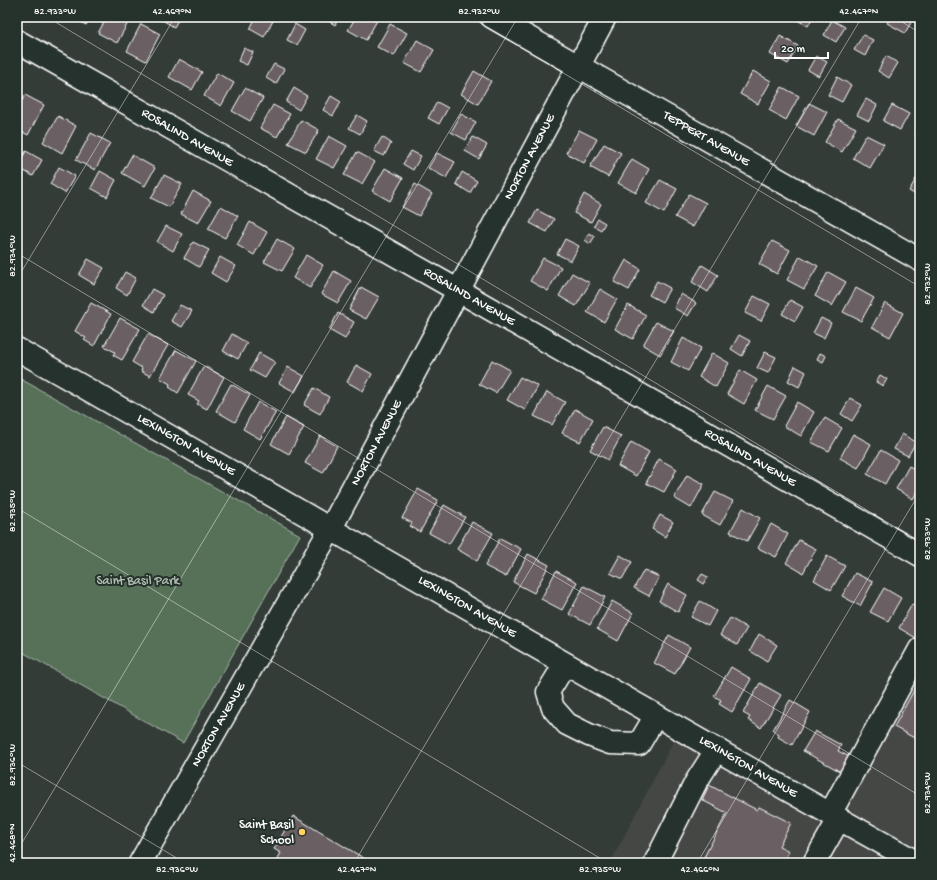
<svg xmlns="http://www.w3.org/2000/svg" width="937" height="880" viewBox="0 0 937 880" font-family="'Gochi Hand',sans-serif">
	<rect width="100%" height="100%" fill="#343c38"/>
	<filter id="ink" filterUnits="userSpaceOnUse"><feTurbulence type="fractalNoise" baseFrequency=".025" numOctaves="2"/><feDisplacementMap in="SourceGraphic" scale="8" xChannelSelector="R" yChannelSelector="G"/><feConvolveMatrix kernelMatrix="1 2 1 2 8 2 1 2 1" color-interpolation-filters="sRGB"/></filter>
	<g filter="url(#ink)">
		<path fill="#444645" d="M920,637V846L911,863H610L675,738L823,818Z"/>
		<path fill="#567158" stroke="#aab8ac" d="M17,377L300,535L183,743L17,649Z"/>
		<path fill="#6a5f64" stroke="#fff" d="M72,17H91L86,25Z
			M107,17H131L117,43L98,33Z
			M159,17H180L174,27L159,18Z
			M256,17H265L273,21L264,37L250,29Z
			M322,17H339L335,25Z
			M356,17H379L366,40L348,30Z
			M798,17H813L808,26L797,20Z
			M891,17H914L905,33L887,23Z
			M832,20L845,27L836,42L824,35Z
			M141,24L160,34L146,61L127,51Z
			M295,24L305,30L297,45L287,40Z
			M390,24L407,33L394,56L377,47Z
			M863,35L873,40L865,56L854,50Z
			M780,36L798,46L788,64L770,54Z
			M417,40L434,50L421,72L404,63Z
			M244,48L253,52L247,65L238,61Z
			M816,56L827,62L819,76L808,70Z
			M886,56L898,63L889,78L878,71Z
			M179,59L202,72L192,90L169,77Z
			M274,64L284,69L276,84L266,78Z
			M474,71L491,81L478,104L461,94Z
			M753,71L771,81L758,104L740,94Z
			M217,73L234,83L221,106L204,96Z
			M837,77L851,85L842,102L828,95Z
			M782,87L799,96L786,120L769,110Z
			M245,88L263,98L250,121L232,111Z
			M294,88L307,96L299,110L286,102Z
			M25,95L44,105L28,135L17,129V110Z
			M331,96L341,102L333,116L323,110Z
			M866,99L877,105L869,121L857,115Z
			M437,102L448,108L439,124L428,118Z
			M809,103L827,112L814,136L796,126Z
			M273,105L290,114L277,137L260,128Z
			M892,105L909,114L900,130L883,121Z
			M461,114L476,122L466,140L451,132Z
			M357,115L367,121L360,134L349,128Z
			M58,116L76,126L62,153L43,142Z
			M838,119L856,128L842,152L825,142Z
			M301,120L319,130L306,152L288,143Z
			M920,126V137L915,134Z
			M579,130L597,139L584,163L566,153Z
			M91,133L110,143L95,170L76,160Z
			M866,135L884,144L870,168L853,158Z
			M329,136L347,146L334,168L316,159Z
			M382,137L391,143L384,156L374,151Z
			M473,137L487,145L479,159L465,151Z
			M604,144L621,153L608,177L590,167Z
			M26,151L42,160L33,176L17,167Z
			M411,151L421,156L413,170L403,164Z
			M357,152L375,162L362,184L344,175Z
			M437,153L455,162L446,178L428,168Z
			M132,155L155,168L145,186L122,173Z
			M632,159L649,169L636,193L618,183Z
			M59,167L75,176L65,193L50,184Z
			M385,168L403,178L390,201L372,191Z
			M100,171L116,180L107,197L91,188Z
			M462,172L477,181L470,193L456,184Z
			M920,172V197L909,191Z
			M164,175L182,184L169,207L151,198Z
			M660,180L677,189L664,213L646,203Z
			M415,184L432,194L419,216L402,207Z
			M193,191L211,201L198,223L181,214Z
			M584,194L601,204L591,222L574,213Z
			M689,194L706,203L693,227L675,217Z
			M221,206L238,216L225,238L208,229Z
			M537,210L554,219L547,232L530,223Z
			M598,219L605,223L601,230L594,226Z
			M250,222L267,232L254,255L237,245Z
			M166,226L182,234L173,251L157,242Z
			M589,233L595,236L590,244L585,240Z
			M277,239L295,249L282,271L264,262Z
			M565,239L579,246L571,261L557,254Z
			M772,241L790,250L777,274L759,264Z
			M193,242L209,250L199,267L184,258Z
			M306,255L323,265L310,288L293,278Z
			M800,256L818,266L804,289L787,280Z
			M220,257L236,266L226,282L211,273Z
			M543,258L561,267L548,291L530,281Z
			M88,259L104,268L94,284L79,275Z
			M626,260L640,269L629,290L614,282Z
			M702,265L718,275L708,292L692,282Z
			M334,271L351,281L338,303L321,294Z
			M125,272L136,278L127,295L116,288Z
			M828,272L846,282L832,306L815,296Z
			M572,273L590,283L576,306L559,296Z
			M657,281L670,288L662,302L649,295Z
			M361,287L379,297L366,319L349,310Z
			M856,288L874,298L861,321L843,312Z
			M152,289L163,295L154,312L143,305Z
			M600,289L617,299L604,322L587,312Z
			M681,294L696,303L688,316L674,308Z
			M754,296L770,304L761,321L745,313Z
			M790,300L803,307L795,321L782,314Z
			M91,303L111,314L94,346L84,340L86,338L75,331Z
			M885,303L903,313L890,337L872,327Z
			M180,305L192,311L182,327L171,321Z
			M628,305L646,315L633,339L615,329Z
			M338,313L354,322L345,339L329,330Z
			M120,318L140,329L122,360L113,355L115,352L104,346Z
			M821,318L831,323L824,338L813,333Z
			M656,322L674,331L660,355L643,345Z
			M148,334L168,345L150,376L141,371L142,368L132,362Z
			M232,334L247,343L238,359L223,351Z
			M739,335L750,341L742,356L731,349Z
			M683,338L701,348L688,371L671,362Z
			M176,350L196,361L178,393L169,387L170,384L160,378Z
			M765,352L776,357L768,373L757,368Z
			M259,353L275,362L265,378L250,370Z
			M712,353L729,363L716,387L699,377Z
			M820,353L826,356L823,362L817,359Z
			M492,360L510,370L496,393L479,384Z
			M356,365L372,374L363,391L347,382Z
			M204,366L224,377L207,409L197,404L199,401L188,395Z
			M795,366L806,372L799,387L788,381Z
			M288,367L304,376L295,392L279,383Z
			M740,370L757,380L744,404L727,394Z
			M880,375L887,379L883,386L876,382Z
			M520,377L538,386L525,410L507,400Z
			M231,384L250,395L235,422L216,411Z
			M768,386L786,396L773,419L755,410Z
			M314,388L329,397L320,414L304,405Z
			M547,392L565,402L552,425L534,416Z
			M850,398L862,405L852,421L841,414Z
			M258,402L276,412L260,439L243,429Z
			M797,402L814,412L801,436L784,426Z
			M575,409L593,419L580,442L562,433Z
			M286,417L304,427L289,454L271,444Z
			M825,418L842,428L829,451L811,442Z
			M603,427L621,436L608,460L590,450Z
			M853,434L871,444L858,468L840,458Z
			M902,434L916,442L908,456L894,449Z
			M320,436L337,446L323,473L305,463Z
			M631,442L649,452L636,476L618,466Z
			M881,450L898,460L885,484L867,474Z
			M659,459L677,469L664,492L646,483Z
			M909,466L920,472V487L913,499L896,489Z
			M687,475L704,484L691,508L674,498Z
			M418,489L438,500L420,532L410,526L412,523L402,518Z
			M715,492L733,501L720,525L702,515Z
			M444,505L465,517L449,544L429,533Z
			M743,508L760,518L747,541L730,532Z
			M660,515L673,522L665,537L652,529Z
			M472,522L493,533L477,561L457,549Z
			M771,524L788,534L776,557L758,548Z
			M500,538L521,549L506,577L485,566Z
			M799,540L816,549L803,573L786,563Z
			M528,554L549,565L534,593L513,582Z
			M620,555L632,562L622,579L610,573Z
			M827,556L845,566L831,590L814,580Z
			M644,570L659,577L649,596L634,588Z
			M556,571L577,582L562,610L541,599Z
			M855,573L873,582L860,606L842,596Z
			M702,574L708,577L704,584L698,580Z
			M668,584L687,595L678,612L659,601Z
			M584,586L605,597L590,625L569,614Z
			M884,588L901,598L888,621L870,612Z
			M612,601L633,613L618,641L597,629Z
			M700,601L716,611L708,626L691,617Z
			M912,604L920,609V631L916,638L899,628Z
			M730,618L747,628L737,645L720,635Z
			M759,634L777,645L767,661L750,651Z
			M669,635L690,647L675,674L654,663Z
			M731,667L751,679L732,712L719,704L721,700L714,696Z
			M920,679V741L894,727Z
			M760,683L781,695L761,728L748,720L750,717L743,713Z
			M790,700L810,712L792,745L778,737L779,734L773,730Z
			M815,731L841,745L838,751L852,758L843,773L803,751Z
			M709,785L757,810L759,807L791,823L779,846L789,851L783,863H701L727,813L702,800Z
			M293,816L372,863H275L281,853L274,849Z"/>
		<g fill="none" stroke-linecap="round" stroke-linejoin="round">
			<defs>
				<path id="minor" d="M492,17L920,260
					M17,41L459,291L920,555
					M17,349C317,520 615,695 918,863
					M565,664L548,692L553,708L567,724L589,735L610,743L639,744L656,715
					M830,814L920,649
					M140,863L331,528L605,17
					M655,863L696,782L717,749
					M814,863L839,819"/>
			</defs>
			<use href="#minor" stroke="#fff" stroke-width="25"/>
			<use href="#minor" stroke="#26332d" stroke-width="22"/>
		</g>
	</g>
	<path fill="none" stroke="#fff" stroke-width="1" stroke-opacity="0.45" d="M47,17L920,542M470,17L920,287M894,17L920,33M17,253L920,796M17,279L175,17M17,508L608,863M17,762L185,863M17,851L518,17M354,863L862,17M697,863L920,492"/>
	<circle fill="#ffd166" stroke="#26332d" stroke-width="1.5" cx="302" cy="832" r="4"/>
	<g text-anchor="middle" dominant-baseline="central" stroke-width="4" stroke-linejoin="round" paint-order="stroke">
		<g font-size="13" fill="#fff" stroke="#26332d">
			<text transform="translate(187 138) rotate(30)">ROSALIND AVENUE</text>
			<text transform="translate(706 139) rotate(30)">TEPPERT AVENUE</text>
			<text transform="translate(530 157) rotate(-62)">NORTON AVENUE</text>
			<text transform="translate(469 297) rotate(30)">ROSALIND AVENUE</text>
			<text transform="translate(377 443) rotate(-62)">NORTON AVENUE</text>
			<text transform="translate(186 445) rotate(30)">LEXINGTON AVENUE</text>
			<text transform="translate(750 458) rotate(30)">ROSALIND AVENUE</text>
			<text transform="translate(467 607) rotate(30)">LEXINGTON AVENUE</text>
			<text transform="translate(219 725) rotate(-60)">NORTON AVENUE</text>
			<text transform="translate(748 767) rotate(30)">LEXINGTON AVENUE</text>
		</g>
		<g font-size="13" fill="#b3bfb4" stroke="#26332d">
			<text x="138" y="581">Saint Basil Park</text>
		</g>
		<g font-size="13" fill="#fff" stroke="#26332d" text-anchor="end">
			<text x="294" y="825">Saint Basil<tspan x="294" dy="15">School</tspan></text>
		</g>
	</g>
	<rect width="937" height="880" fill="none" stroke="#26332d" stroke-width="44"/>
	<path d="M775 52v6h53v-6" fill="none" stroke="#ffffff" stroke-width="2"/>
	<text x="781" y="52" font-size="12" fill="#ffffff" stroke="#26332d" stroke-width="3" paint-order="stroke">20 m</text>
	<rect x="22" y="22" width="893" height="836" fill="none" stroke="#fff" stroke-width="1.5"/>
	<g font-size="10" text-anchor="middle" fill="#fff">
		<text x="55" y="14">82.933°W</text>
		<text x="172" y="14">42.469°N</text>
		<text x="479" y="14">82.932°W</text>
		<text x="859" y="14">42.467°N</text>
		<text transform="translate(11 256) rotate(-90)" y="4">82.934°W</text>
		<text transform="translate(926 284) rotate(-90)" y="4">82.932°W</text>
		<text transform="translate(11 511) rotate(-90)" y="4">82.935°W</text>
		<text transform="translate(926 539) rotate(-90)" y="4">82.933°W</text>
		<text transform="translate(11 765) rotate(-90)" y="4">82.936°W</text>
		<text transform="translate(926 793) rotate(-90)" y="4">82.934°W</text>
		<text transform="translate(11 843) rotate(-90)" y="4">42.468°N</text>
		<text x="177" y="872">82.936°W</text>
		<text x="357" y="872">42.467°N</text>
		<text x="600" y="872">82.935°W</text>
		<text x="700" y="872">42.466°N</text>
	</g>
</svg>
